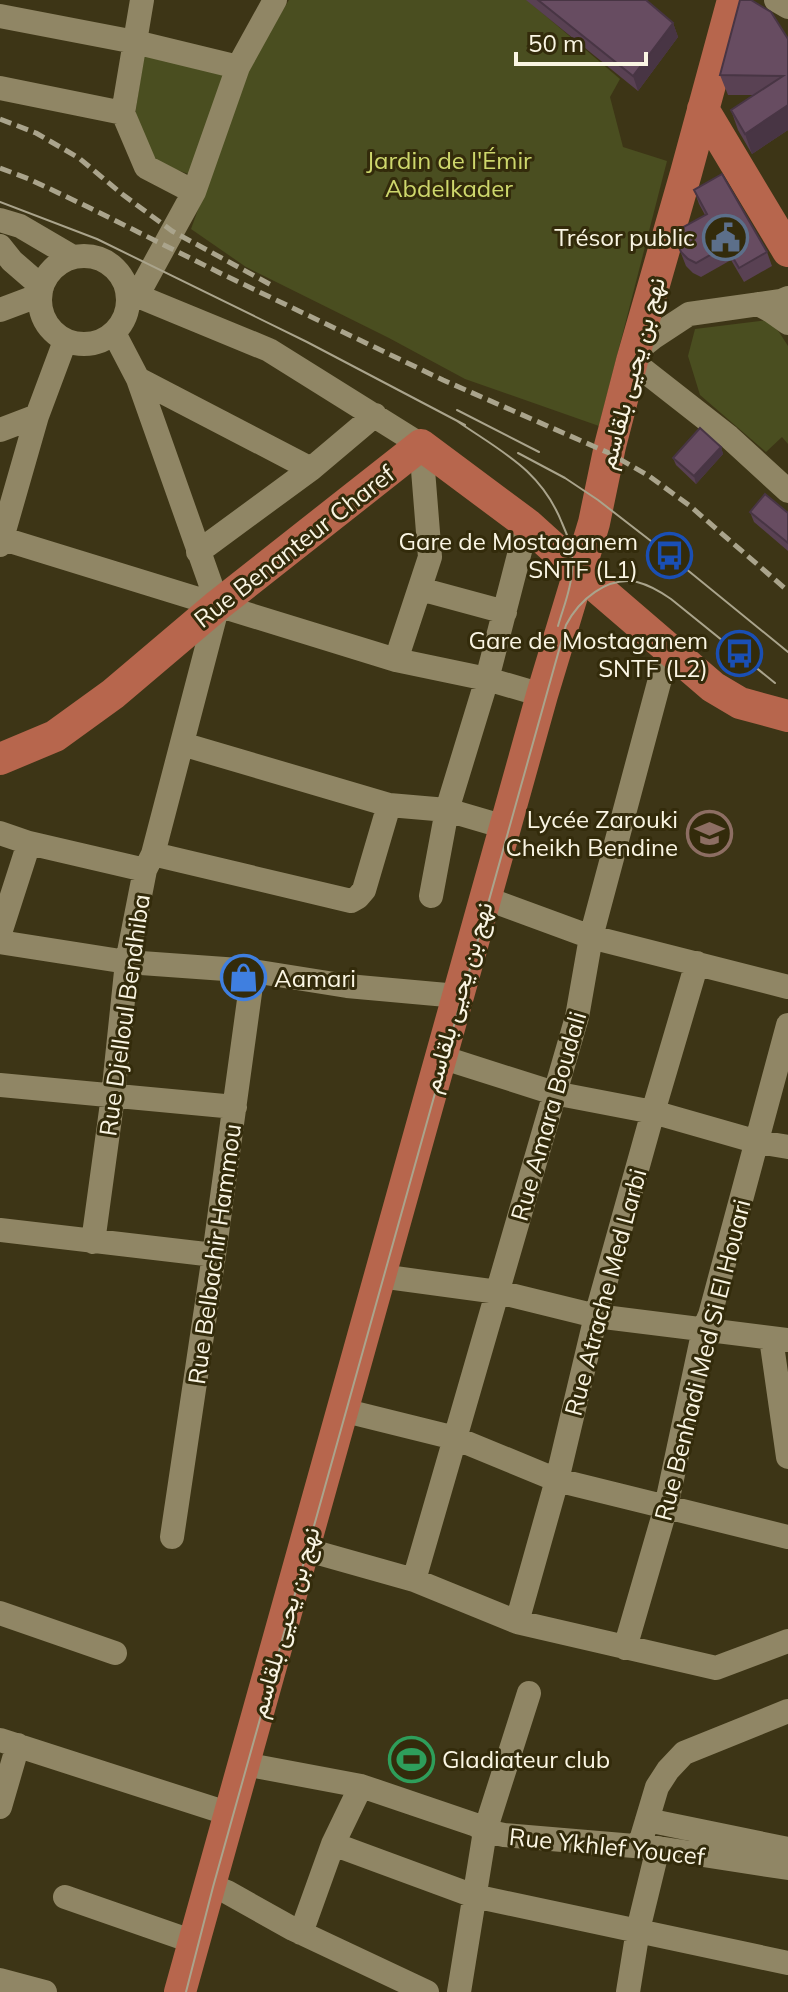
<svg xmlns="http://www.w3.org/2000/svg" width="788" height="1992" viewBox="0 0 788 1992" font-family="Mulish,Vazirmatn,sans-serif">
	<rect width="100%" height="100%" fill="#3d3516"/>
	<path fill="#4a4e20" d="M289,0H527L620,79L610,97L623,147L667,161L599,426L465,379L389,338L246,267L191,229L251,63Z
		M144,55L228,72L189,174L153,162L134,122Z
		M768,320L779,332L788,346V444L782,437L766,452L700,395L688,356L695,329Z"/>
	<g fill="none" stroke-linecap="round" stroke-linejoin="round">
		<path stroke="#908665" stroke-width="24" d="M142,0L123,113L146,167L194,192
			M776,0L788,7
			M0,16L135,42L238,67
			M0,88L123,113
			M0,220L20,226L73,257
			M0,246L12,261L42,287
			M40 300a44 44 0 1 1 88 0a44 44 0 1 1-88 0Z
			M128,292L269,350L421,445L430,557L396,660
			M137,296L194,192L238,67L275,0
			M758,304L771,311L788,323
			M0,310L40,295
			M114,333L138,379L218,605
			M634,353L654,337L689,314L781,301L788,298
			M632,361L729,437L788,491
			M138,379L311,469
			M0,430L37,416
			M0,538L396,660L487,679L542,695
			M0,545L37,416L65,341
			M198,552L311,469L375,415
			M420,589L505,612
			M182,744L389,805L447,810L505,827
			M0,833L29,843L145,870
			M153,854L351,901L358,897L364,890L389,805
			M431,896L447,810L487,679L527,524
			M485,898L591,937L788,987
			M0,933L29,843
			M0,942L127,962L253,971L347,986L458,996
			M441,1057L554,1093L653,1112L758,1142L788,1147
			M0,1085L235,1107
			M0,1230L214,1255
			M93,1242L113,1096L127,962L145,870L153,854L218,605
			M380,1276L498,1292L596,1316L788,1340
			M771,1338L788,1457
			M342,1410L455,1438L557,1480L788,1537
			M172,1537L214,1255L253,971
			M304,1549L414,1580L517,1622L716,1668L788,1641
			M414,1580L577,1017L591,937L668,649
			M0,1613L115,1653
			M517,1622L557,1480L596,1316L653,1112L697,963
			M625,1648L666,1507L704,1329L710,1315L788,1025
			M0,1740L230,1814
			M244,1764L361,1786L476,1825L485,1831L504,1835L658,1848L788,1868
			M0,1807L18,1745
			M647,1820L788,1849
			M333,1844L474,1896L788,1963
			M639,1847L657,1787L668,1770L684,1753L788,1711
			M210,1885L227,1892L293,1929L427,1992
			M65,1897L194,1942
			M301,1933L333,1844L361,1786
			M0,1980L45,1992
			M459,1992L485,1831L529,1693
			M628,1992L638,1930L658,1848"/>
		<path stroke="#b7664d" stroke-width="32" d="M703,109L788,251
			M0,759L55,736L113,694L218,605L421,445L527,524L599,589L713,687L740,703L788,716
			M180,1992L542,695L594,523L610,446L632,361L686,173L733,0"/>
		<path stroke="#aaa48c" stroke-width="2" d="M0,202L97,239L307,342L465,425
			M457,410L539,452
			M457,421C502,452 541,470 562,523C569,538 574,555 572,571C571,590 563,608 558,626
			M518,453L565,478L598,500L669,555L788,652
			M186,1992L213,1887L566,625C579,600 607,576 637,582C649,585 661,592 671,599L775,683"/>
		<path stroke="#aaa48c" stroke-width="5" stroke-dasharray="12 6" stroke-linecap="butt" d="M0,119L36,133L79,158L122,194L172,231L275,287
			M0,168L29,179L88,207L224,275L443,380L609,453L649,476L690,506L788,591"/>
	</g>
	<path fill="#594153" d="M526,0H646L673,23L678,37L638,91Z
		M788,39V130L752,154L738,130L731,110L753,95H728L720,75Z
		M694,190L767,252L772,266L744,282L731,260L701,277L693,273L686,266L677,243L705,215L699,204Z
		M721,447L723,454L696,484L676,465L673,458Z
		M750,512L788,513V551L754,522Z"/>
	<path fill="#483544" d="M673,23L678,37L638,91L633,76Z
		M788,105V130L752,154L745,134Z
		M721,447L723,454L696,484L694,476Z"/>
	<path fill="#674c61" stroke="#483544" stroke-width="2" d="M538,0H646L673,23L633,76Z
		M740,0H751L771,12L788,39V105L745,134L731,110L783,76L720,75Z
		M722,174L767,252L739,268L726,246L696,263L688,259L681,252L677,243L680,229L707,214L694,190Z
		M700,428L721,447L694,476L673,458Z
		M765,494L788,513V543L750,512Z"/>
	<defs>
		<symbol id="civic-ring" viewBox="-11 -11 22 22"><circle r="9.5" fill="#332b0b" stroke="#5c6f8a" stroke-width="1.5"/><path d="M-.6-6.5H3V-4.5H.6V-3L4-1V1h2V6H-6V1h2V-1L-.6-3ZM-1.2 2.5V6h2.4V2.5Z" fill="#5c6f8a"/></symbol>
		<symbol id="bus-ring" viewBox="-11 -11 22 22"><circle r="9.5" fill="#332b0b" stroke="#1a4fb4" stroke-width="1.5"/><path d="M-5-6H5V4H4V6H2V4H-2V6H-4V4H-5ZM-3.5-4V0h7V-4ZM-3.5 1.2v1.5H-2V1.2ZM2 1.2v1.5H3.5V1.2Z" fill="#1a4fb4"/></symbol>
		<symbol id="school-ring" viewBox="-11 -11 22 22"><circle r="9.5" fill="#332b0b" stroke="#8d6e63" stroke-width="1.5"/><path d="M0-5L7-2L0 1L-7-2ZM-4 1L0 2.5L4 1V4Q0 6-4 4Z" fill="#8d6e63"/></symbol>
		<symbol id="shop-ring" viewBox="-11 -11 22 22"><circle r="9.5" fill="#332b0b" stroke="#3f7fe0" stroke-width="1.5"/><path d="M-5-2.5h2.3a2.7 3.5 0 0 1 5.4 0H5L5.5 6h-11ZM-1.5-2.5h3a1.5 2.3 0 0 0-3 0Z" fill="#3f7fe0"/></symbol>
		<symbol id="stadium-ring" viewBox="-11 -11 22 22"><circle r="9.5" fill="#332b0b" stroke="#2e9e5b" stroke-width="1.5"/><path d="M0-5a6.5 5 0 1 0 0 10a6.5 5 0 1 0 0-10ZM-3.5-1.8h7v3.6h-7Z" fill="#2e9e5b"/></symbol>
	</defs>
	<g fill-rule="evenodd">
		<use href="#civic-ring" x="700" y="212" width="51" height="51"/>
		<use href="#bus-ring" x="644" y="530" width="51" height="51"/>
		<use href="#bus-ring" x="714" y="628" width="51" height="51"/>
		<use href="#school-ring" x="684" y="808" width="51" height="51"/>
		<use href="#shop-ring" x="218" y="952" width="51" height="51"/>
		<use href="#stadium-ring" x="386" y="1734" width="51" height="51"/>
	</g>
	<g text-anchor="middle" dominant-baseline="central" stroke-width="6" stroke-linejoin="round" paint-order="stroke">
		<g font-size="24" fill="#ced76c" stroke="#332b0b">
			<text x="449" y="160">Jardin de l'Émir<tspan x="449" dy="28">Abdelkader</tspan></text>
		</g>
		<g font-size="24" fill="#faf5e3" stroke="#332b0b" text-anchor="end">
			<text x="695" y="237">Trésor public</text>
			<text x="638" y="541">Gare de Mostaganem<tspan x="638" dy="28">SNTF (L1)</tspan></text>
			<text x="708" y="640">Gare de Mostaganem<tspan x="708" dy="28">SNTF (L2)</tspan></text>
			<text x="678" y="819">Lycée Zarouki<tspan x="678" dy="28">Cheikh Bendine</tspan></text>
			<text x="274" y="978" text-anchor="start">Aamari</text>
			<text x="442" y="1759" text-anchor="start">Gladiateur club</text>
		</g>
		<g font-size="24" fill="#faf5e3" stroke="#332b0b">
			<text transform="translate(631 373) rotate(-75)">نهج بن يحيى بلقاسم</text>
			<text transform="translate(294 546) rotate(-38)">Rue Benanteur Charef</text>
			<text transform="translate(457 997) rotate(-74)">نهج بن يحيى بلقاسم</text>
			<text transform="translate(124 1015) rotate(-82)">Rue Djelloul Bendhiba</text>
			<text transform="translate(548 1116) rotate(-74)">Rue Amara Boudali</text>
			<text transform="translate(214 1254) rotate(-82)">Rue Belbachir Hammou</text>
			<text transform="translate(605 1292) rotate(-75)">Rue Atrache Med Larbi</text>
			<text transform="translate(702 1360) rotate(-76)">Rue Benhadi Med Si El Houari</text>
			<text transform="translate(284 1622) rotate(-74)">نهج بن يحيى بلقاسم</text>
			<text transform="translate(607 1846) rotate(6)">Rue Ykhlef Youcef</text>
		</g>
	</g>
	<path d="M516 52v12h130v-12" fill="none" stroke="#faf5e3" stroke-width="4"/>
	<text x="528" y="52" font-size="24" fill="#faf5e3" stroke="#332b0b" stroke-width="6" paint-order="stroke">50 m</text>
</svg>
